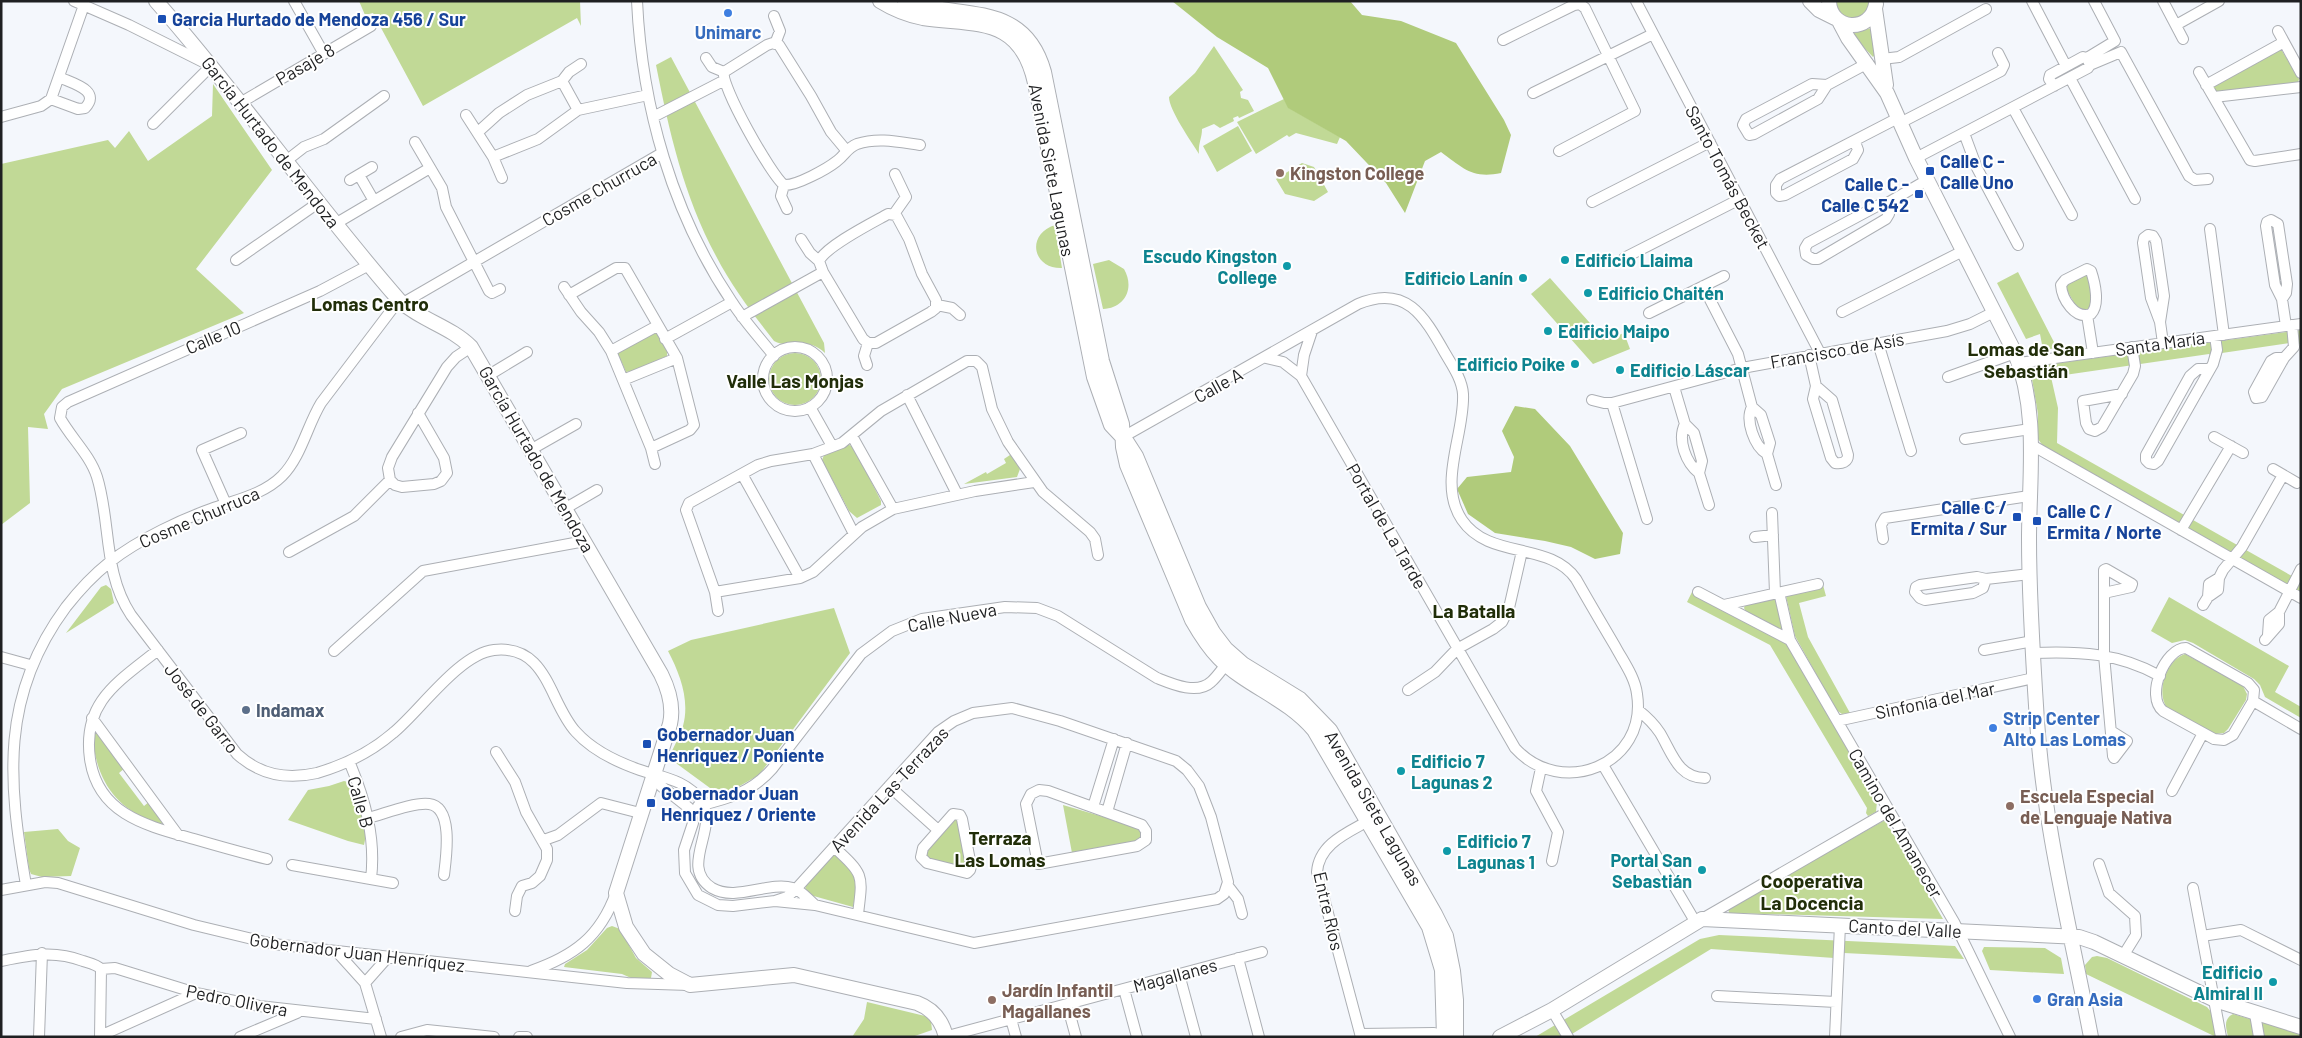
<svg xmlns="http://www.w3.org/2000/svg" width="2302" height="1038" viewBox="0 0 2302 1038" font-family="Barlow,sans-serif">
	<rect width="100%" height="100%" fill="#f4f7fc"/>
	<path fill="#c1d996" d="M359,1H580L581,26L577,18L423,106L373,13L365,15Z
		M1834,1H1870V8L1859,20L1839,16Z
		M1871,28L1875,55L1873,57L1851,34Z
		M1214,46L1243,90L1240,92L1241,98L1248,100L1254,111L1239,118L1238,116L1233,118L1234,121L1220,128L1214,124L1202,129C1202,138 1198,144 1199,154C1191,141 1169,110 1169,97L1195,73Z
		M2281,49L2299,79L2298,83L2217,92L2213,88L2214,86Z
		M671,57L824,343L825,353C806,335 789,350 774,341C753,314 732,287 716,256C684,197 669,131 656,65Z
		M213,84L272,170L196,269L244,313L62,389L44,414L48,429L28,427L30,503L1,525V164L108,140L115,148L129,131L148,161L212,116Z
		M1284,99L1289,108L1340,137L1337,144L1296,133L1289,137L1287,135L1256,154L1237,122Z
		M1238,126L1252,151L1217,172L1203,146Z
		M1302,163L1314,167L1328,192L1314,201L1285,194L1276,179Z
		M1055,225L1062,268C1032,269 1026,234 1055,225Z
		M1109,260L1124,269C1135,288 1125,308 1103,309L1093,264Z
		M2018,272L2057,348L2043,350L2040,334L2026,339L1997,283Z
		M2084,273L2089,276L2093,307L2083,312L2077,308L2065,287L2067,283Z
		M1550,278L1597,331L1610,338L1624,333L1630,349L1593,364L1531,294Z
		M2301,330V344L2290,345L2289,343L2222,353L2220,355L2211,356L2209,354L2051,377L2058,408L2057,443L2299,580L2301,593L2043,446L2038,439V414L2032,379L2036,370L2044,365Z
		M656,332L667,349V356L633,371L626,372L618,354L619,351Z
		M769 379a26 26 0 1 1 52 0a26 26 0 1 1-52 0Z
		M847,444L854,447L881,501V505L857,518L849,511L822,460L824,455Z
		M1010,455H1012L1020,469L1017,477L964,484L986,472L987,474L1006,463L1004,459Z
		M106,585L111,589L114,603L66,633L101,587Z
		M1823,585L1826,596L1799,603L1808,637L1850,713L1842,714L1836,710L1795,636L1786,596L1788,593Z
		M1692,592L1785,640L1877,801L1876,812L1868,816L1866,813L1867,808L1770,645L1687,602Z
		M2169,597L2289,666L2275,692L2301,707V718L2265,697L2260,685L2254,679L2193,643L2185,640L2172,643L2151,631Z
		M1776,599L1785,632L1746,612L1744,608L1746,602Z
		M834,608L850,653L759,775L731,791L710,788L669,758C673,747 680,737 683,726C690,700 680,674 668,651L691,640Z
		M2185,654L2243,686L2247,694L2246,700L2228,729L2224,733L2215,734L2168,709C2155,694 2166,660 2185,654Z
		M95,731L125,768L119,773L144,806L150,801L164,824C159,824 155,822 150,820C121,809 103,788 96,758C94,750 92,739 95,731Z
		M344,781L348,782L351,786L367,830L364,845L348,841L288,820L308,790L329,786Z
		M1063,805L1138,827L1143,833L1139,842L1072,853Z
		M957,816L968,870L927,861L925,850Z
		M1885,820L1943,919L1729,913L1728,908Z
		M58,829L68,841L80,848L71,876L42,877L31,874L29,869L24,832Z
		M835,854L859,876L853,907L810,895L805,890L806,885Z
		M612,926L620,929L636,958L652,972L651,978H631L622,974L564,967L565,964L587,950L607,928Z
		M1719,935L1955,946L1964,959L1844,953L1834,958L1711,949L1567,1037H1535L1700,939Z
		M1984,947L2045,948L2061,958L2064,974L1990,970L1982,951Z
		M2097,956L2107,958L2207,1007L2212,1013L2216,1037L2086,974L2085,965L2092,957Z
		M867,1002L925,1016L931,1021L932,1030L912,1037H852L864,1019Z
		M2233,1014L2301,1034V1037H2228C2226,1028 2223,1019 2233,1014Z"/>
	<path fill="#b0cb7b" d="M1172,1H1350L1362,15L1401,21L1456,43L1504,120L1511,135L1501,173C1472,179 1463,168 1441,152L1425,161L1405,213L1386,183L1346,141L1288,108L1268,68L1217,37Z
		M1515,406L1535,409L1570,446L1623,533L1620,554L1595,559L1571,547L1545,541L1495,533L1468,514L1457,489L1467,477L1511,472L1514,457L1502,431Z"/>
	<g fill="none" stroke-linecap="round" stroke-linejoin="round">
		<defs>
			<path id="street" d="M74,1L129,25L211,66L153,124
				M294,1L324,54
				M637,1C642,107 672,213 732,302C744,321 760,338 774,356
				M1636,1L1820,353
				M2032,1L2066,66
				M2163,1L2183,39
				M774,16L780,31L775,44
				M2176,25L2219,1
				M2278,31L2301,73
				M1503,40L1574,5L1580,4L1585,8L1635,111L1559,151
				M706,58L712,67L724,72
				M2087,58L2115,41L2094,1
				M1882,59L1899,57L1986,9
				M2090,65L2121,52L2189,176L2195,180L2208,179
				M2199,72L2250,160L2255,161L2301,154
				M2070,78L2135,199
				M562,81L578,110
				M1827,85L1812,84L1746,119L1743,125L1749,135L1754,134L1818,99L1827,85L1868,63
				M2206,85L2284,42
				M1533,93L1653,34
				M2214,97L2301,87
				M51,99L78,109L85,108C102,90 71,83 59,77
				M240,103L371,26
				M2013,108L2072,215
				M466,115L493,157L502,178
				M1,117L41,106L51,99L84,5
				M653,117L723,81
				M1900,123L2001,71L2004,65L1998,53
				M478,132L499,113L527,95L562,81L569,72L581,64
				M1964,133L1977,168L2018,245
				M415,142L442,188L446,207L489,291L492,293L500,289
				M1855,142L1858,150L1853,159L1785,195L1779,196L1776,193V185L1780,179L1898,118
				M846,150L831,132L811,96L779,45L773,43L767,45L724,72C720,85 771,175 784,185C796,186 827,169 837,161C845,155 847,148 857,144C878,137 899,142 920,145
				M493,157L538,139L578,110L648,95
				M1916,158L2088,68L2090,65L2087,58L2083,57L2050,75L2049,79L2054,86
				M286,161L304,147L324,139L384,96
				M359,175L374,201
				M350,180L372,167
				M784,185L781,196L787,209
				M1592,202L1710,142
				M1879,205L1888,208L1889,214L1886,219L1818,259H1813L1806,255L1805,248L1808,243Z
				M1884,205L1927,180
				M888,214L896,215L909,239L922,274L936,300V308L931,312L876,343H868L863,339L823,272L819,261C826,246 872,223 888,214Z
				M894,214L906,197L895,174
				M335,224L430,168
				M2210,229L2224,335
				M801,239L810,253L819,261
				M1624,258L1740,199
				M236,260L318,203
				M369,265L320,291L68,402L62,407L60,418C71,438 90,455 97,477C111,522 103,573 131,615L237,754C260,775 286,780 317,773C344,765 371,752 393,733C420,711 459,654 494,650C548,644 549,703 576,732C593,751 617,762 640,770C661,777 687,780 701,801C720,828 678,866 712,888C736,902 768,881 793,888C802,891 808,899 815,905
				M2087,269L2091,271C2095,283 2100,305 2091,314C2075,320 2062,299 2061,285L2065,280Z
				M1703,286L1738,354L1752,407L1761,415L1770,443L1767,454L1776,485
				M564,287L581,312L599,332L611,351L651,448L655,464
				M569,295L616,268H625L677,358L694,425L690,430L651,448
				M2282,299L2286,293L2287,284L2278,224L2271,220L2267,222L2266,226L2275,285L2282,299L2286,326
				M403,303L662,153
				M937,305L952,308L960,315
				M1842,312L1963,251
				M1649,313L1724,276
				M2087,315L2093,353
				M742,317L823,272
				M2160,322L2164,296L2156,241L2153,236L2148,235L2144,238L2143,243L2151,298L2160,322L2163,343
				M665,339L732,302
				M1878,343L1911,451
				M763 379a32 32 0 1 1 64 0a32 32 0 1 1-64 0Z
				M611,351L657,326
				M1809,355L1816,386L1813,399L1831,458L1835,463C1842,464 1848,462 1848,455L1832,400L1816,386
				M2284,358H2276L2271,361L2254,392L2256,398L2262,397L2284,358L2294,347L2292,325
				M2019,363L2301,324
				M867,365L864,356L868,343
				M2210,369H2198L2190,376L2146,455V460L2149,463L2154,464L2158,461L2213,364L2217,350L2215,336
				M489,375L527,352
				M1301,376L1304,355L1312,331
				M1948,377L2015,353
				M623,380L677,358
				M1674,387L1685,424L1694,433L1702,461L1699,473L1709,505
				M2122,394L2083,401L2086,423L2089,429L2095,431L2102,427L2133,374L2135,366L2132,347
				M907,395L957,494
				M1592,400L1604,403H1612L1742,368L1947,331L1970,324L1994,312
				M1612,403L1647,519
				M810,407L832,446
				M1752,407C1745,420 1754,446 1767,454
				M418,413L444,458L447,473L441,481L434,484L402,487L395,485L390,480L388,468L392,457L447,367L456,357L471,347
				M1685,424C1677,440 1686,463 1699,473
				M852,436L893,509
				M1123,437L1358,304C1406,284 1424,316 1445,353C1452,365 1462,379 1463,394C1465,434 1437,483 1462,520C1489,560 1550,541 1576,579C1589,602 1602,624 1615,646C1623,661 1635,677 1637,694C1648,765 1561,799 1515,748L1301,376L1283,362L1266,358
				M2214,437L2243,453
				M1965,439L2030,429
				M2030,444L2301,598
				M532,449L576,424
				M813,454L854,534
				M2273,469L2297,483
				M742,474L800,578
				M226,504L202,450L241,433
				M566,508L597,490
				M1772,513L1775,593
				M2181,530L2231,446
				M1755,537L1773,535
				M1883,539L1881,525L1885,518L2029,496
				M289,552L354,516L390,480
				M1986,579L1983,588L1973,593L1925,600L1920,598L1915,592L1916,587L1920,585L1977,577L1986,579L2030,574
				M715,592L800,578L813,572L862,527L893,509L975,491L1034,482
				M1698,592L1790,640
				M1779,592L1790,640L1954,922L2010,1037
				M2104,593L2131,587L2132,584L2106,569L2104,570V655L2113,756L2114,758L2127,741L2111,731
				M2208,597L2218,590L2219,578L2223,570L2242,547L2283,475
				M1724,605L1818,584
				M2203,605L2208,597L2209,584L2219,578
				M718,611L715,592L686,510L689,503L758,465L771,461L813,454L842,443L881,411L967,361H976L982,367L992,409L1008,442L1043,492L1090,532L1095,539L1098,555
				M2268,635L2269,620L2279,612L2301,569
				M2265,640L2279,624V612
				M2186,648L2248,683L2254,690L2253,701L2233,735L2224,740L2214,739L2163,711C2145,696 2165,648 2186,648Z
				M158,650C118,682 82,702 90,759C98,815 148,826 194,839C218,846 243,853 267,859
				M1984,650L2033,641
				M334,651L423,571L585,541
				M2033,653C2079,651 2119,653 2160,676
				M1,657L30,665
				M1408,690L1435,672L1457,649L1493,629L1502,622L1509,608L1522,551
				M2253,701L2301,729
				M1638,710C1647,717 1654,724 1660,733C1672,753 1678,778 1705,778
				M92,718L178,835
				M1837,721L2034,678
				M496,752L515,782L526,812L547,849V860L540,876L532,883L522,886L517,896L515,911
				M349,761C365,799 376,838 371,879
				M1603,765L1696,923
				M1541,768L1536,791L1558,832L1552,861
				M653,774L661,786L689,808L693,823L684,850L685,873L698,895L718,905L733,906L775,901L815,905L974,943L1217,899L1224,894L1228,882L1211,817L1199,786L1187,770L1176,761L1060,721L1012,708L973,713L954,721L938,732L796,889L787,897L775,901
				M889,786L938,830
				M1039,790L1048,791L1142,825L1146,831V840L1137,846L1038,864L1026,804L1031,794Z
				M2172,791L2203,733
				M698,806C727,799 751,793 772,769L861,654L892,631L922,619L1005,607L1037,608L1058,616L1157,678C1172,684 1197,695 1211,682C1218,676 1223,667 1230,660
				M1093,807L1114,739
				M1107,812L1127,743
				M953,814L960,815L962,819L971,866L970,870L967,873L927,863L921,857L923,848Z
				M368,818C384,814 413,802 429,804C454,807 446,858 444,875
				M544,840L558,835L601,803L640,813
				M834,847C864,875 863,874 858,914
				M2099,864L2109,893L2135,916L2136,935L2123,956
				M292,865L393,883
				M26,885C8,781 0,696 66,607C95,570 120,551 162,530C178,522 194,515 211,509C235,500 263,495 282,476C301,457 307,426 321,403L399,300
				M1228,886L1238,899L1242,914
				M2193,888L2221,1037
				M1,890L45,882L58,883L194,925L273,944L627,983L689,985
				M1702,919L1889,811
				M2202,936L2241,930L2301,960
				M337,952L365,983L381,1037
				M1238,958L1259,1037
				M1,961C31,955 54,950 83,961C89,963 96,964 101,969
				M101,969L115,968L196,993L259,1006L376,1019
				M531,971C574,956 600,937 616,893
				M1179,974L1196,1037
				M365,983L388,957
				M1124,989L1137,1037
				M1717,996L1836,1002
				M1067,1004L1076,1037
				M1552,1010L1568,1037
				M2255,1014L2259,1037
				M1011,1019L1016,1037
				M1360,1034L1434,1033L1444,1037
				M100,1036L196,993
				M39,1037L42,953
				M100,1037L101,969
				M240,1037L297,1013
				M401,1037L427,1030L494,1037
				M519,1037H527
				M944,1037L1262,952
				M1361,1037L1317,872C1319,844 1347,833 1368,821L1374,820
				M1835,1037L1840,925"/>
			<path id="secondary" d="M156,1C241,97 314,203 399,300C420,320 450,326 471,347L661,674C669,690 674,706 670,724L616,893L626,927L644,954L669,974L690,985L794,975L917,1003C933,1009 942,1020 946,1037
				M880,1C893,9 907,15 923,18C976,26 1020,15 1035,83L1094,377L1111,425L1127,442L1136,456L1199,607L1213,632L1226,649L1243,664L1300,699L1330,730L1435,914L1446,936L1453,971L1456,1000V1037
				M905,1C962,20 1024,0 1044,72L1102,361L1122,424L1123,447L1127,465L1192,620C1200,634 1208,647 1219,658C1247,687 1286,697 1314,730L1429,927L1442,970L1444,1037
				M1810,1L1819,10L1835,18
				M1829,1C1830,31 1871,34 1876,4
				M1875,9L1886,85
				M1840,23L1848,38L1887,93L1916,158L2015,353C2039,411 2029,477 2029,539C2029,600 2033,660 2037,721C2044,827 2071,932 2091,1037
				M1500,1037L1552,1010L1702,919L2079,937L2094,942L2215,1000L2301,1027"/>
		</defs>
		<use href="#street" stroke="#acafb4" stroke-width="12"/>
		<use href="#secondary" stroke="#acafb4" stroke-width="16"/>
		<use href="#street" stroke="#fff" stroke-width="10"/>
		<use href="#secondary" stroke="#fff" stroke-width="14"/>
	</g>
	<g fill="#3f7fe0" stroke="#fff" stroke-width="2">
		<circle cx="728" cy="13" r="5"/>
		<circle cx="1993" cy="728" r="5"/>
		<circle cx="2037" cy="999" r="5"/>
	</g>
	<g fill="#1a4fb4" stroke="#fff" stroke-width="2">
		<rect x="157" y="14" width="10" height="10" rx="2.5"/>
		<rect x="1925" y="166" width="10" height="10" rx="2.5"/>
		<rect x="1914" y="189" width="10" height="10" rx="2.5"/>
		<rect x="2012" y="512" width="10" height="10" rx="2.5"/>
		<rect x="2032" y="516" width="10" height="10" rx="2.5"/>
		<rect x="642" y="739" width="10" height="10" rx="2.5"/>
		<rect x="646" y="798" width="10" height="10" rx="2.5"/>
	</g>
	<g fill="#8d6e63" stroke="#fff" stroke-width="2">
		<circle cx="1280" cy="173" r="5"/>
		<circle cx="2010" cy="806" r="5"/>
		<circle cx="992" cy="1000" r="5"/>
	</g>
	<g fill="#0f9aa8" stroke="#fff" stroke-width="2">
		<circle cx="1565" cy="260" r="5"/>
		<circle cx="1287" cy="266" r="5"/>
		<circle cx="1523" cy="278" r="5"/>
		<circle cx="1588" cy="293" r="5"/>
		<circle cx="1548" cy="331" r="5"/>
		<circle cx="1575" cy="364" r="5"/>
		<circle cx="1620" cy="370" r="5"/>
		<circle cx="1401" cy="771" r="5"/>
		<circle cx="1447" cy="851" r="5"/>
		<circle cx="1702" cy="870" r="5"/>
		<circle cx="2273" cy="982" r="5"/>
	</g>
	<circle fill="#5c6f8a" stroke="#fff" stroke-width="2" cx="246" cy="710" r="5"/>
	<g text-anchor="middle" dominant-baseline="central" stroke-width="4" stroke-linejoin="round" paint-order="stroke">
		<g font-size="18" font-weight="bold" fill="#164399" stroke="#fff" text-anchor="start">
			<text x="172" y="19">Garcia Hurtado de Mendoza 456 / Sur</text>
			<text x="1940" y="161">Calle C -<tspan x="1940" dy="21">Calle Uno</tspan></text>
			<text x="1909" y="184" text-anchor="end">Calle C -<tspan x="1909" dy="21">Calle C 542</tspan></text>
			<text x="2007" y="507" text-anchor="end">Calle C /<tspan x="2007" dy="21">Ermita / Sur</tspan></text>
			<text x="2047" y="511">Calle C /<tspan x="2047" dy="21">Ermita / Norte</tspan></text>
			<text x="657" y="734">Gobernador Juan<tspan x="657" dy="21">Henriquez / Poniente</tspan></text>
			<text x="661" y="793">Gobernador Juan<tspan x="661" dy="21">Henriquez / Oriente</tspan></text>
		</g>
		<g font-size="18" font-weight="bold" fill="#366cbe" stroke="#fff" text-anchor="start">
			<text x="728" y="32" text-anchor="middle">Unimarc</text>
			<text x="2003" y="718">Strip Center<tspan x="2003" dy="21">Alto Las Lomas</tspan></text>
			<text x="2047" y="999">Gran Asia</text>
		</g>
		<g font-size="18" fill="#1f2022" stroke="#fff">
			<text transform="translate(305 64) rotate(-30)">Pasaje 8</text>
			<text transform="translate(271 142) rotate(52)">García Hurtado de Mendoza</text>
			<text transform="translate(1052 170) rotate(79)">Avenida Siete Lagunas</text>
			<text transform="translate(1728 177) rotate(62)">Santo Tomás Becket</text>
			<text transform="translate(599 189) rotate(-30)">Cosme Churruca</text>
			<text transform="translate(213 337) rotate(-23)">Calle 10</text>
			<text transform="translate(2160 343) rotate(-8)">Santa María</text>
			<text transform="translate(1837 350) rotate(-10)">Francisco de Asís</text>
			<text transform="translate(1218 385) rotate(-29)">Calle A</text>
			<text transform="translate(537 459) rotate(60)">García Hurtado de Mendoza</text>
			<text transform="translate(199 517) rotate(-23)">Cosme Churruca</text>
			<text transform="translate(1387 526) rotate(60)">Portal de La Tarde</text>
			<text transform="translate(952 617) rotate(-11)">Calle Nueva</text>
			<text transform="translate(1935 700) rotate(-12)">Sinfonía del Mar</text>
			<text transform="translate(202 708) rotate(52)">José de Garro</text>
			<text transform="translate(889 789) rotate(-47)">Avenida Las Terrazas</text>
			<text transform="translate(361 802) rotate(74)">Calle B</text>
			<text transform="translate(1374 808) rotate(60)">Avenida Siete Lagunas</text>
			<text transform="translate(1896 823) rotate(60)">Camino del Amanecer</text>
			<text transform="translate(1329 911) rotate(77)">Entre Ríos</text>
			<text transform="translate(1905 928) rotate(3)">Canto del Valle</text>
			<text transform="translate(357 952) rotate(7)">Gobernador Juan Henríquez</text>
			<text transform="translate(1175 975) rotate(-15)">Magallanes</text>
			<text transform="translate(237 1000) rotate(11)">Pedro Olivera</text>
		</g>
		<g font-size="18" font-weight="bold" fill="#785e54" stroke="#fff" text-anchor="start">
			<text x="1290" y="173">Kingston College</text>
			<text x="2020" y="796">Escuela Especial<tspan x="2020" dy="21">de Lenguaje Nativa</tspan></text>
			<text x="1002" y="990">Jardín Infantil<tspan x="1002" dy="21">Magallanes</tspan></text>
		</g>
		<g font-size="18" font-weight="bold" fill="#0d838f" stroke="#fff" text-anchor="start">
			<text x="1277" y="256" text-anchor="end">Escudo Kingston<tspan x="1277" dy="21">College</tspan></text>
			<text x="1575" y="260">Edificio Llaima</text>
			<text x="1513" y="278" text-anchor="end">Edificio Lanín</text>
			<text x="1598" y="293">Edificio Chaitén</text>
			<text x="1558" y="331">Edificio Maipo</text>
			<text x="1565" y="364" text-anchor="end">Edificio Poike</text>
			<text x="1630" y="370">Edificio Láscar</text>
			<text x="1411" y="761">Edificio 7<tspan x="1411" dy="21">Lagunas 2</tspan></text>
			<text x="1457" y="841">Edificio 7<tspan x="1457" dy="21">Lagunas 1</tspan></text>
			<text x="1692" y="860" text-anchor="end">Portal San<tspan x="1692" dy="21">Sebastián</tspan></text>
			<text x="2263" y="972" text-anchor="end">Edificio<tspan x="2263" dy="21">Almiral II</tspan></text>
		</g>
		<g font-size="18" font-weight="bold" fill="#4e5e75" stroke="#fff" text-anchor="start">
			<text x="256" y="710">Indamax</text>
		</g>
		<g font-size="19" font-weight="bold" fill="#212e09" stroke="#fff">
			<text x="370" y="303">Lomas Centro</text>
			<text x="2026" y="348">Lomas de San<tspan x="2026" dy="22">Sebastián</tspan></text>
			<text x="795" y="380">Valle Las Monjas</text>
			<text x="1474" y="610">La Batalla</text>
			<text x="1000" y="837">Terraza<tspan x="1000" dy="22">Las Lomas</tspan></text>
			<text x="1812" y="880">Cooperativa<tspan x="1812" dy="22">La Docencia</tspan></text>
		</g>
	</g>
	<rect width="2302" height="1038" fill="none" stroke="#1f2022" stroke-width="5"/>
</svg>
